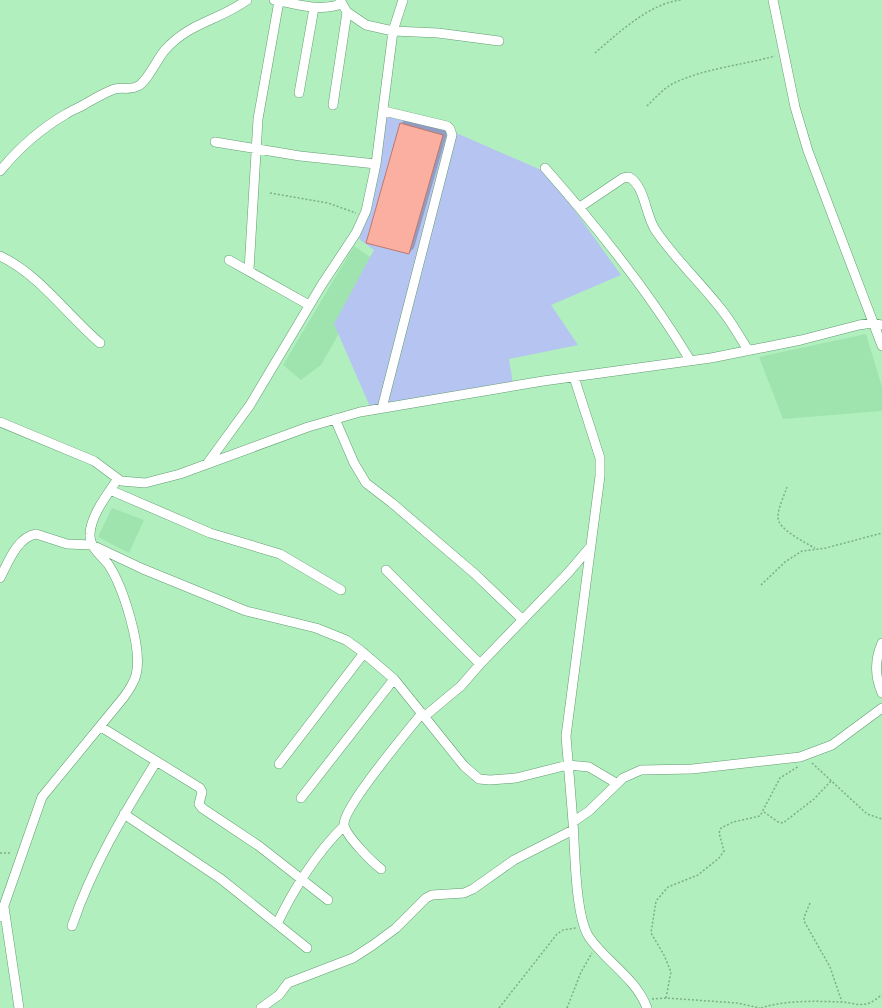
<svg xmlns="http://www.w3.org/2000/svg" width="882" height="1008" viewBox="0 0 882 1008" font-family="Signika,sans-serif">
	<rect width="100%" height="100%" fill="#b1efbf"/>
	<path fill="#9fe4af" d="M354,246L379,263L321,365L301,380L283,365Z
		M866,334L882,387V411L783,419L759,357Z
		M112,508L144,520L129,553L98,537Z"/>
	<path fill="#b6c4f1" d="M385,110L454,132L548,173L621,275L551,305L578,345L509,359L513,384L371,409L334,324L374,250L359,239L376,177Z"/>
	<path fill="#0003" d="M406,118L448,130L414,248L409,253L401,124Z"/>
	<path fill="#faafa1" stroke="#be786b" d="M400,123L443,135L409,254L366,243Z"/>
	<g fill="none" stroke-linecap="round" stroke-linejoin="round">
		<defs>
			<path id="minor" d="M274,0C298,4 318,12 342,4
				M340,0L347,12L366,25L393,31L438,33L499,41
				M773,0L795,107L808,151L882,346
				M299,93L314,8
				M333,105L347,12
				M215,142L300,156L376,164
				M545,168C598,228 649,292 690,360
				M0,171C18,149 42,128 66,114C72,110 79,108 85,104C94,99 102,94 112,90C120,86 130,91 138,86C147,82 157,59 165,50C190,22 218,21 247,0
				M580,207L623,178L629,177C646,187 645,216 656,231C675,259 700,282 721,309C731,321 739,336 748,350
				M0,256C39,274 67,315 100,343
				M229,260L309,305
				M249,270L258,119L279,1
				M382,408L452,135L450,129L447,126L384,111
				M335,419L354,463L366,483L392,503L475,574L523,620
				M0,422L94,461L121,481L145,483L180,474L308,427L360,412L543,381L711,358L801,340L859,325L872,323L882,325
				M207,464L250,405L321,286L356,233L366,211L376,164L393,31L403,0
				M110,490L210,533L280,554L341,590
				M386,570L480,664
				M0,578C8,563 17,537 36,534L67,544L92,545L143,569L246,611L316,628L346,640L360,650L394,679L464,766L479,779L490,780L516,778L568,765L589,767L616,783
				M882,643C875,659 875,677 882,693
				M425,716L461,686L480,664L568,573L591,546
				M101,727L200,788L202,792L199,804L202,808L259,846L328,900
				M279,764L364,653
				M301,798L394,679
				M124,814L221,879L307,948
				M573,822L566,736L600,476V458L574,377
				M381,869C372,862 346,836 344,825C342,808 409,730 422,713
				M4,907L19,1008
				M0,917L42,797L124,697C129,690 134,683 136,675C143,649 123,586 108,564C101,555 89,547 90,534C91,515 107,495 117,480
				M277,924C293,890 317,852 344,826
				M72,926C92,867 123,815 156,762
				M261,1008L279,995L288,983L353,958L373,945L396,928L426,898L432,895L464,893L473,889L514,860L573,830
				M647,1008C636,978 605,961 589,937C575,916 575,849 573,822L589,811L623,778L641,770L692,769L800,757L832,745L882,708"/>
		</defs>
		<use href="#minor" stroke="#629d71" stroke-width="10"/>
		<path stroke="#7dae88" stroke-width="1.5" stroke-dasharray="2 2" stroke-linecap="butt" d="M595,53C617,34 651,2 682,0
			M647,106C656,97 665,87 676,82C707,68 743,65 775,56
			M270,193L328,203L356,213
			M787,487C784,496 778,508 778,517C777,529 806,543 815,548
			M761,585L785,562L802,551L826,548L882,533
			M812,763L867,814L882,819
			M764,812L778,822L783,823L814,799L831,781
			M0,853H12
			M810,903L804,917V921L830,967L842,1002
			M666,998L671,972L664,955L651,933L656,901L668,887L698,875L719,858L724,851L719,833L721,828L733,822L760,816L780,778L799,766
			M652,999L666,998L737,1003L760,1008
			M499,1008L557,934L563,930L576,928
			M567,1008L581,972L592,953
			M761,1008C785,1000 816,1001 841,1002C850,1002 858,1006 866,1004C872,1003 877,998 882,995"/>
		<use href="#minor" stroke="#fff" stroke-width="9"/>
	</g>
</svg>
